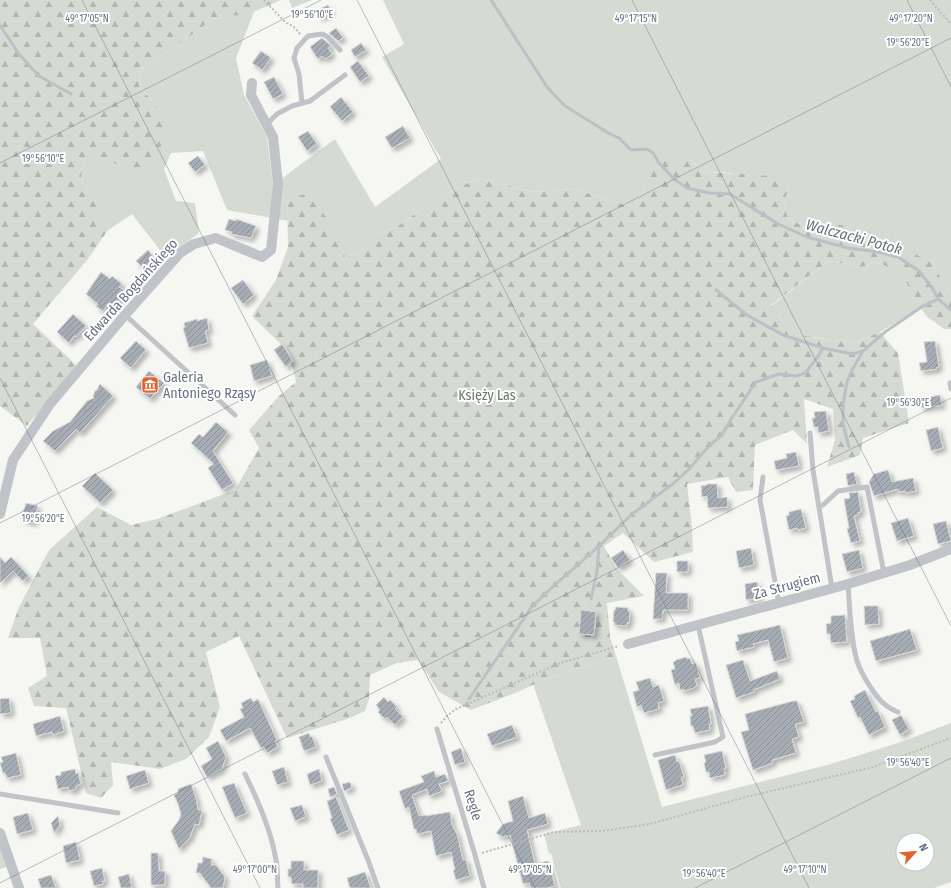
<svg xmlns="http://www.w3.org/2000/svg" width="951" height="888" viewBox="0 0 951 888" font-family="'Fira Sans Condensed',sans-serif">
	<defs>
		<pattern id="forest-firs" width="22" height="20" patternUnits="userSpaceOnUse"><rect width="22" height="20" fill="#d5dbd3"/><path d="M5 1l3.5 6h-7zM16 11l3.5 6h-7z" fill="#b1b6b1"/></pattern>
		<pattern id="building-hatch" width="6" height="6" patternUnits="userSpaceOnUse"><rect width="6" height="6" fill="#a6adb4"/><path d="M-1 1l2-2M0 6l6-6M5 7l2-2" fill="none" stroke="#8b9198"/></pattern>
		<filter id="shadow"><feDropShadow dx="3.5" dy="3.5" stdDeviation="2" flood-color="#0004"/></filter>
	</defs>
	<rect width="100%" height="100%" fill="#f6f7f3"/>
	<path fill="#d5dbd3" fill-rule="evenodd" d="M289,0H312L292,8Z
		M383,0H951V295L933,264L834,223L805,226L788,219L784,203L788,189L731,173L705,172L689,159L647,185L633,206L614,202L575,189L532,192L478,178L438,198L395,228L376,234L359,254L344,257L287,198L288,221L227,210L203,151L171,153L164,169L176,201L195,203L199,233L166,258L132,214L107,231L81,177L85,157L166,117L139,86L141,69L175,47L213,19L254,12L236,58L244,95L267,137L273,185L335,139L375,207L441,159L382,57L404,44Z
		M829,261L861,267L877,262L901,273L921,307L880,332L855,343L805,336L771,306Z
		M616,656L662,807L831,764L901,742L951,723V882L934,888H561L551,853L549,854L544,834L581,825L533,684L543,680ZM903,840H927V864H903Z
		M0,847L7,867L0,869Z"/>
	<path fill="url(#forest-firs)" d="M0,0H281L251,13L213,19L175,47L141,69L139,86L166,117L169,127L150,170L85,158L81,177L108,230L88,259L33,324L76,365L27,426L0,406Z
		M671,159H689L705,172L771,176L788,189L784,203L788,219L805,226L834,223L887,238L933,264L951,295V329H944L926,316L901,273L877,262L861,267L829,261L771,305L805,336L855,343L880,332L898,353L909,423L863,438L860,455L827,467L835,440L833,409L804,399L807,444L793,430L755,445L753,490L736,492L728,477L687,484L692,526L693,552L654,562L623,533L604,546L616,568L644,596L607,603L610,637L616,656L543,680L518,692L471,710L439,692L418,660L397,663L370,675L369,699L365,711L350,718L287,738L239,636L206,652L220,707L209,737L186,759L160,769L111,762L113,785L101,798L86,793L66,708L34,706L28,688L47,676L40,638H8L19,607L49,550L97,507L131,525L157,519L235,490L259,448L249,430L279,396L296,382L289,352L252,316L276,280L288,247L287,198L306,194L327,218L345,257L359,254L376,234L395,228L438,198L478,178L532,192L575,189L614,202L633,206L647,185L650,167Z"/>
	<g fill="none" stroke-linecap="round" stroke-linejoin="round">
		<path stroke="#b8c2c7" stroke-width="3" d="M491,0L547,87L565,106L610,134L619,138L631,150L647,149L653,153L659,163L674,179L687,188L710,193L730,194L778,224L807,237L848,248L878,252L898,257L919,271L933,289L938,299L951,310
			M0,25L19,54L39,76L71,94
			M716,290L747,315L783,335L823,348
			M849,447L843,424V404L847,382L852,370L863,351
			M591,599L597,571L599,546
			M469,699L531,608L547,592L599,546L631,515L674,483L688,470L709,446L722,435L731,419L756,382L779,374L796,376L805,373L817,358L823,348L852,354L863,351L885,332L923,306L938,299"/>
	</g>
	<path fill="url(#building-hatch)" stroke="#d8d8d6" filter="url(#shadow)" d="M328,5L331,12L320,18L315,11Z
		M336,28L343,38L338,41L329,33Z
		M322,38L331,46L328,48L332,54L325,59L322,56L318,59L310,47Z
		M361,43L366,50L355,57L351,50Z
		M261,51L271,58L262,70L252,63Z
		M358,61L369,76L360,82L350,67Z
		M274,77L283,94L273,99L264,82Z
		M341,97L353,112L342,121L330,107Z
		M403,126L410,138L392,148L385,137Z
		M308,131L317,144L307,151L298,137Z
		M198,156L205,165L195,172L188,163Z
		M229,219L236,221V219L256,226L251,238L231,234L232,232L225,230Z
		M148,250L155,259L151,263L153,265L146,271L136,261Z
		M101,272L110,279L112,276L122,284L119,287L124,290L119,296L121,298L113,308L108,304L103,311L96,306L98,304L86,294Z
		M243,280L254,295L243,304L231,288Z
		M73,314L86,326L76,337L75,335L69,343L57,332Z
		M207,318L209,330L205,331L208,343L189,348L183,328L185,327L184,323L197,319V321Z
		M136,341L146,350L131,368L120,358Z
		M935,341L939,367L936,368L937,369L921,371L919,363L927,362L924,342Z
		M282,344L293,361L286,367L274,350Z
		M267,360L272,376L254,381L250,365Z
		M149,371L164,383L150,399L136,387Z
		M100,384L113,396L80,433L76,429L55,451L43,441L53,431L70,422L87,401L94,398L93,396L95,391L97,390Z
		M940,395L942,405L922,408L920,399Z
		M826,411L829,431L818,433V427H814L812,418H815L814,412Z
		M216,422L228,432L213,451L233,483L222,490L208,468L214,464L191,443L199,434L203,437Z
		M938,427L943,448L931,451L926,430Z
		M796,452L799,466L776,470L774,461L787,458L786,454Z
		M888,470L892,482L913,478L916,491L906,493L905,491L898,492V489L874,496L869,482L874,474Z
		M854,472L857,484L848,486L846,474Z
		M95,473L113,490L100,503L82,486Z
		M707,484H717L718,498L727,497L728,507L708,508L707,496L702,497L701,486L707,485Z
		M858,492L861,512L858,513V515L854,516L860,541L851,543L847,529L849,528L844,499L850,498L849,493Z
		M26,503L38,506L33,523L21,519Z
		M801,509L806,528L798,530L797,528L789,530L786,516L789,515V512Z
		M908,518L914,536L897,541L891,523Z
		M946,521L951,541L938,544L933,524Z
		M751,548L754,565L739,568L736,551Z
		M623,550L630,560L618,568L611,558Z
		M859,550L863,568L847,572L842,554Z
		M0,557L5,563L11,557L29,576L23,581L13,571L0,583Z
		M677,561H688V572H677Z
		M656,573H667L666,593H688V610H663L662,619H653Z
		M757,582L760,598L746,600L745,584Z
		M864,606H878L879,624L865,625Z
		M616,607L628,608V611L630,612L629,623L627,622V626L614,625L615,622H613L614,610H615Z
		M581,610L596,612L594,635L579,634Z
		M845,615L847,642L831,643L830,634H827L826,624L831,623V616Z
		M780,625L788,658L774,662L768,640L753,644L754,647L737,651L735,642L739,641L737,635Z
		M910,629L917,650L876,661L870,641Z
		M686,657L687,659L690,658L692,664L696,663L700,678L695,679L697,686L694,687V688L684,691V689L680,690L679,683L675,685L671,670L675,669L673,662L676,661V660Z
		M743,660L750,681L777,671L780,679L753,690L754,692L736,698L726,665Z
		M650,678L653,687L659,685L664,701L658,703L659,709L644,713L641,705L637,707L633,692L639,690L636,682Z
		M865,690L876,712L878,711L885,727L869,735L860,717L858,718L850,701L855,699L854,696Z
		M384,697L388,702L390,700L397,707L395,709L403,717L395,725L387,717L385,719L378,712L380,710L376,705Z
		M9,698L11,713L0,714V699Z
		M251,698L253,702L258,699L276,738L277,740L275,741L278,747L267,753L264,747L261,748L250,728L226,741L220,730L244,717L240,709L243,708L241,703Z
		M793,701H797L804,722L795,724L799,737L792,739L796,753L772,760L773,763L753,770L741,732L749,730L745,714Z
		M708,706L711,724H709L710,730L695,733L693,726H691L690,716H692L690,709Z
		M901,715L909,729L900,735L892,720Z
		M60,716L64,731L53,735L52,732L36,736L33,724Z
		M512,725L517,737L492,746L487,734Z
		M309,733L310,737L312,736L316,747L304,751L299,737Z
		M218,741L226,757L222,769L207,777L201,766L212,759L206,748Z
		M461,748L465,762L455,765L451,752Z
		M722,751L726,768L724,769L725,775L710,778L709,772H706L704,763L706,762L704,755Z
		M16,753L21,775L7,778L5,773H3L0,763L3,762L1,757Z
		M675,755L677,762L679,761L684,777H681L683,785L666,790L658,760Z
		M284,767L288,782L277,785L272,771Z
		M75,769L76,774L78,773L81,784L76,786V789L69,791L68,787L58,789L55,776L61,775V772Z
		M319,769L322,781L310,785L307,774Z
		M145,770L149,783L130,789L126,776Z
		M434,771L436,777L445,774L448,781L439,784L442,791L429,796L427,789L412,795L419,816L425,815V816L450,812L452,825L457,834L463,860H466L470,876L456,880L453,870H455L451,852L436,856L431,831L417,834L416,829H414L409,807L405,809L399,791L424,782L421,776Z
		M350,782L352,788L344,791L342,784Z
		M234,783L247,813L235,818L222,787Z
		M191,784L196,798L198,810H202L199,825L195,824L190,837L179,849L171,831L179,820L181,814L178,804L174,795L178,793V789Z
		M334,787L337,794L330,797L328,789Z
		M523,796L529,818L545,813L548,824L527,830L535,864L548,861L555,886L547,888H531L529,883L523,884L510,835L503,837L496,833L503,824L513,821L508,801Z
		M336,797L349,830L337,835L330,819L332,818L327,801Z
		M302,805L306,817L295,821L290,808Z
		M28,813L33,830L17,834L13,817Z
		M58,816L60,826L54,833L51,823Z
		M76,842L80,860L66,863L63,846Z
		M151,853H158L159,871H165V885H151Z
		M203,857L212,859L211,865H216L225,877L223,888H211L200,873H196L198,863H202Z
		M291,861H304V870H318V888H303V884H292L291,877H288V869H291Z
		M102,868L105,881H102L103,884L94,886L90,871Z
		M365,872L371,888H350L347,878Z
		M129,874L132,888H121L118,877Z
		M51,875L56,888H41L38,879Z"/>
	<g fill="none" stroke-linecap="round" stroke-linejoin="round">
		<path stroke="#babcbf" stroke-width="2" stroke-dasharray="2 2" stroke-linecap="butt" d="M264,0L285,22L294,27L301,35
			M930,0L951,24
			M441,723L448,715L456,709L563,662L619,646
			M482,853L554,832L602,831L650,824L746,797L873,767L951,738"/>
		<path stroke="#c0c3c7" stroke-width="5" d="M302,103L299,74L294,58L297,48L308,36L322,34L328,37L340,50
			M266,125L277,114L292,106L310,101L345,75
			M125,315L235,415
			M950,383L951,389
			M810,433L813,470L832,588
			M763,477L760,500L779,603
			M823,505L838,491L867,487L884,573
			M848,584C850,609 850,636 857,661C860,671 866,680 871,688C879,700 885,707 898,712
			M437,729L475,855L484,888
			M655,755L715,742L723,737L698,625
			M326,757L368,860L378,888
			M245,774C258,801 271,830 276,860C278,869 277,879 278,888
			M0,794L118,813"/>
		<path stroke="#c0c3c7" stroke-width="10" d="M0,514L13,460L50,404L125,315L180,253L194,244L216,238L262,257L271,250L278,184L273,137L251,95L252,83
			M628,644L848,584L910,565L951,549
			M0,833L19,888"/>
	</g>
	<path fill="none" stroke="#667484" stroke-width="1" stroke-opacity="0.45" d="M82,0L535,888M357,0L809,888M632,0L951,626M907,0L951,87M0,163L321,0M0,378L260,888M0,523L951,38M0,883L951,398M695,888L951,758"/>
	<defs>
		<symbol id="museum-square" viewBox="-11 -11 22 22"><rect x="-9" y="-9" width="18" height="18" rx="4" fill="#de632c" stroke="#fff"/><path d="M0-6L6-3V-2H-6V-3ZM-5-1h2V3h-2ZM-1-1h2V3h-2ZM3-1h2V3H3ZM-6 4H6V6H-6Z" fill="#fff"/></symbol>
	</defs>
	<g fill-rule="evenodd">
		<use href="#museum-square" x="140" y="375" width="20" height="20"/>
	</g>
	<g text-anchor="middle" dominant-baseline="central" stroke-width="4" stroke-linejoin="round" paint-order="stroke">
		<g font-size="14" fill="#667484" stroke="#fff">
			<text transform="translate(131 290) rotate(-48)">Edwarda Bogdańskiego</text>
			<text transform="translate(787 586) rotate(-15)">Za Strugiem</text>
			<text transform="translate(473 805) rotate(73)">Regle</text>
		</g>
		<g font-size="14" fill="#667484" stroke="#fff" text-anchor="start">
			<text x="163" y="377">Galeria<tspan x="163" dy="16">Antoniego Rząsy</tspan></text>
		</g>
		<g font-size="14" fill="#687b65" stroke="#fff">
			<text x="487" y="395">Księży Las</text>
		</g>
		<g font-size="15" font-style="italic" fill="#62767f" stroke="#fff">
			<text transform="translate(854 237) rotate(15)">Walczacki Potok</text>
		</g>
	</g>
	<g font-size="10" text-anchor="middle" fill="#667484" stroke="#fff" stroke-width="4" stroke-linejoin="round" paint-order="stroke">
		<text x="312" y="18">19°56'10"E</text>
		<text x="87" y="22">49°17'05"N</text>
		<text x="636" y="22">49°17'15"N</text>
		<text x="911" y="22">49°17'20"N</text>
		<text x="908" y="46">19°56'20"E</text>
		<text x="43" y="162">19°56'10"E</text>
		<text x="908" y="406">19°56'30"E</text>
		<text x="43" y="522">19°56'20"E</text>
		<text x="908" y="766">19°56'40"E</text>
		<text x="255" y="873">49°17'00"N</text>
		<text x="530" y="873">49°17'05"N</text>
		<text x="805" y="873">49°17'10"N</text>
		<text x="704" y="877">19°56'40"E</text>
	</g>
	<g transform="translate(915 852) rotate(63)"><circle r="19" fill="#ffffff" stroke="#c2c7ce"/>
	<path d="M0-3L7 15L0 10L-7 15Z" fill="#de632c"/>
	<text y="-6" font-size="11" font-weight="bold" text-anchor="middle" fill="#667484">N</text>
	</g>
</svg>
